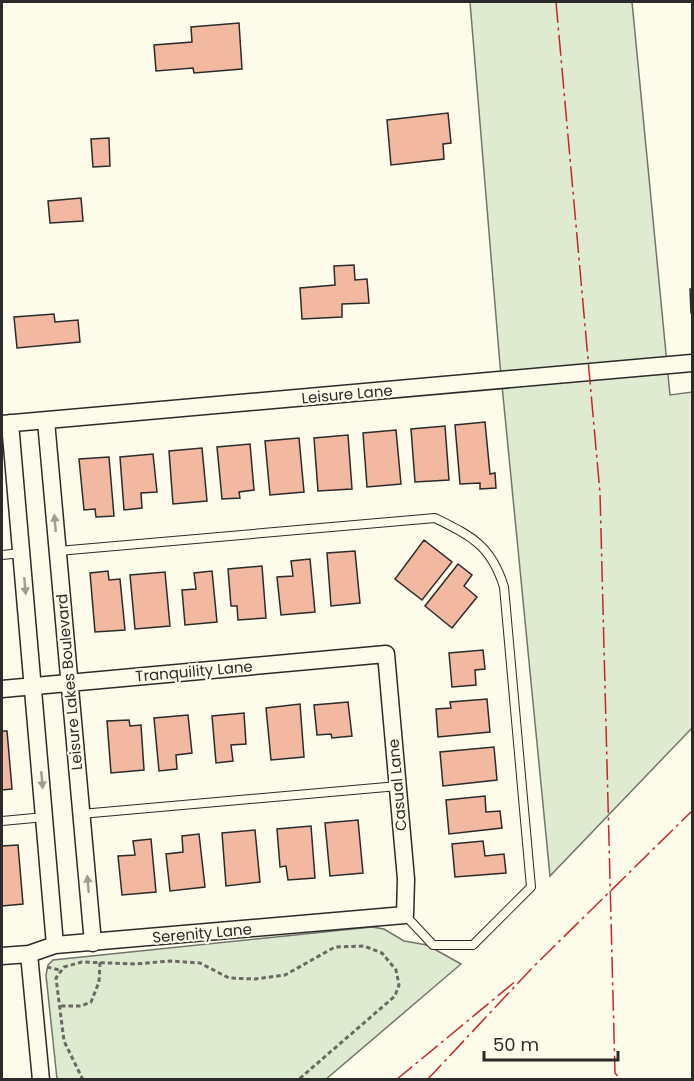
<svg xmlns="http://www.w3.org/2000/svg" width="694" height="1081" viewBox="0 0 694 1081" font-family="Poppins,sans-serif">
	<rect width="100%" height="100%" fill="#fdfbea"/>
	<path fill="#deebd1" stroke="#74746e" stroke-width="1.5" d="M470,2H632L670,395L692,392V728L550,876L500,365Z
		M372,927L384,929L404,941L427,945L461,964L325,1080L57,1079L46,975L48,965L53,960Z"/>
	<path fill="#f2b8a0" stroke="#2b2b2b" stroke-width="1.5" d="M239,23L242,69L194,73L193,68L156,71L154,45L192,42L191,27Z
		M448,113L451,143L443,144L444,159L391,165L387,120Z
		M109,138L110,166L93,167L91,139Z
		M81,198L83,221L50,223L48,201Z
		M354,265L355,280L367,279L369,303L342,304V317L302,319L300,288L335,285L334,266Z
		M690,289H692V313H691Z
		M54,314L55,322L78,320L80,342L17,348L14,317Z
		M485,422L490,474L495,473L496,488L480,489V483L460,484L455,425Z
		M445,426L449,480L415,482L411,429Z
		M396,430L401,484L367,487L363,433Z
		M348,435L352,489L318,491L314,438Z
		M299,438L304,492L270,495L265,441Z
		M250,444L254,490L239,492L240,498L222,499L217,447Z
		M202,448L207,501L173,504L169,451Z
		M153,454L157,492L141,493L142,508L124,510L120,457Z
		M109,457L114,516L96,517L95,509L84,510L79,459Z
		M424,540L452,562L422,600L395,579Z
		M355,551L360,603L331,606L327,553Z
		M310,559L315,612L281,615L277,577L293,576L291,561Z
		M458,564L472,575L464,586L477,597L452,628L425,606Z
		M262,566L266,618L238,620L237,606H231L228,569Z
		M108,571L109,580L120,579L125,630L95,632L90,573Z
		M212,571L217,622L185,625L182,590L196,589L194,573Z
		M165,572L170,626L135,629L130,575Z
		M483,650L485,669L475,670L476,685L452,687L449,653Z
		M487,699L490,732L438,737L436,709L451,708L450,702Z
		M348,702L352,736L332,738L331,734L317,735L314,705Z
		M300,704L304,757L271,760L266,708Z
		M244,713L246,744L231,745L233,761L216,763L212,716Z
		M188,715L192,753L176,755L177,769L159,771L154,718Z
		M129,720L130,726L141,725L144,770L111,773L107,721Z
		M2,731H7L12,789L2,790Z
		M494,747L497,780L443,786L440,752Z
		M485,796L486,812L500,811L502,828L449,834L446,800Z
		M358,820L363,873L330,876L325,823Z
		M311,826L315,878L288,880L286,866L280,867L277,829Z
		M255,830L260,882L226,886L222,833Z
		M199,834L205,887L170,891L166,854L183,852L182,836Z
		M151,839L156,892L122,895L118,856L135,855L133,841Z
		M483,841L485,856L504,854L506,873L455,877L452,844Z
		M18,845L23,904L2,906V846Z"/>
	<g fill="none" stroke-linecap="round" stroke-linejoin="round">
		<defs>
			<path id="lane" d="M58,551L435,518C471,536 491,545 504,587L531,887L473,945H433L405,915
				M2,555L22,553
				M81,814L398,786
				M2,821L45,817"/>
			<path id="street" d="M46,421L93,943
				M10,423L55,945
				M2,424L692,363
				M2,689L386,654L406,879L405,915L55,945L29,954L2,956
				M29,954L41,1080"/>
		</defs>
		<use href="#lane" stroke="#2b2b2b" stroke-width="10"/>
		<use href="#street" stroke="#2b2b2b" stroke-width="19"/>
		<path stroke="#6a6964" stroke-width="3" stroke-dasharray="4.5 3" stroke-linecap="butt" d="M47,967L59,970
			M61,1006H81L91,1002L99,982L100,962
			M83,1080L64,1041L56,978L64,967L82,962L136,964L170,961L200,963L229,978L255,979L285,975L335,947L364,946L382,953L396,970L399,985L395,996L298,1080"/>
		<use href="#lane" stroke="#fdfbea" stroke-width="8"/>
		<use href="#street" stroke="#fdfbea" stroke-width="16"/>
		<path stroke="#c62828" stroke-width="1.5" stroke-dasharray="21 4.5 3 4.5" stroke-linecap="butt" d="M556,2L600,493L615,1073L621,1080
			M396,1080L517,980
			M427,1080L533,967L692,811"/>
	</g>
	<defs><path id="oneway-solid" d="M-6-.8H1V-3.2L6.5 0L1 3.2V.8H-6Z" transform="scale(1.5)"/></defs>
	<g fill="#9e9d94">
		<use href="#oneway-solid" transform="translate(55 523) rotate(-95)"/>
		<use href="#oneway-solid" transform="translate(25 586) rotate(85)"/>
		<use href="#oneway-solid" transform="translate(42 780) rotate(85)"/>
		<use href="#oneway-solid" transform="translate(88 884) rotate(-95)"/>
	</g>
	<g text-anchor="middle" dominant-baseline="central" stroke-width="4.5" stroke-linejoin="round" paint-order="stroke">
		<g font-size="15" fill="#2b2b2b" stroke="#fdfbea">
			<text transform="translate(347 394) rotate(-5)">Leisure Lane</text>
			<text transform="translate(194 671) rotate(-5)">Tranquility Lane</text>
			<text transform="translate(69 682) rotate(-95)">Leisure Lakes Boulevard</text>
			<text transform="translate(397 785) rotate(-95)">Casual Lane</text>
			<text transform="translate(202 933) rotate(-5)">Serenity Lane</text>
		</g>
	</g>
	<rect width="694" height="1081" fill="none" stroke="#2b2b2b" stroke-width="6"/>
	<path d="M484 1051v9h134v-9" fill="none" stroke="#2b2b2b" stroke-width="3"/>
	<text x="493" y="1051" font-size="18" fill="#2b2b2b" stroke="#fdfbea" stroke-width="4.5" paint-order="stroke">50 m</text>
</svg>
